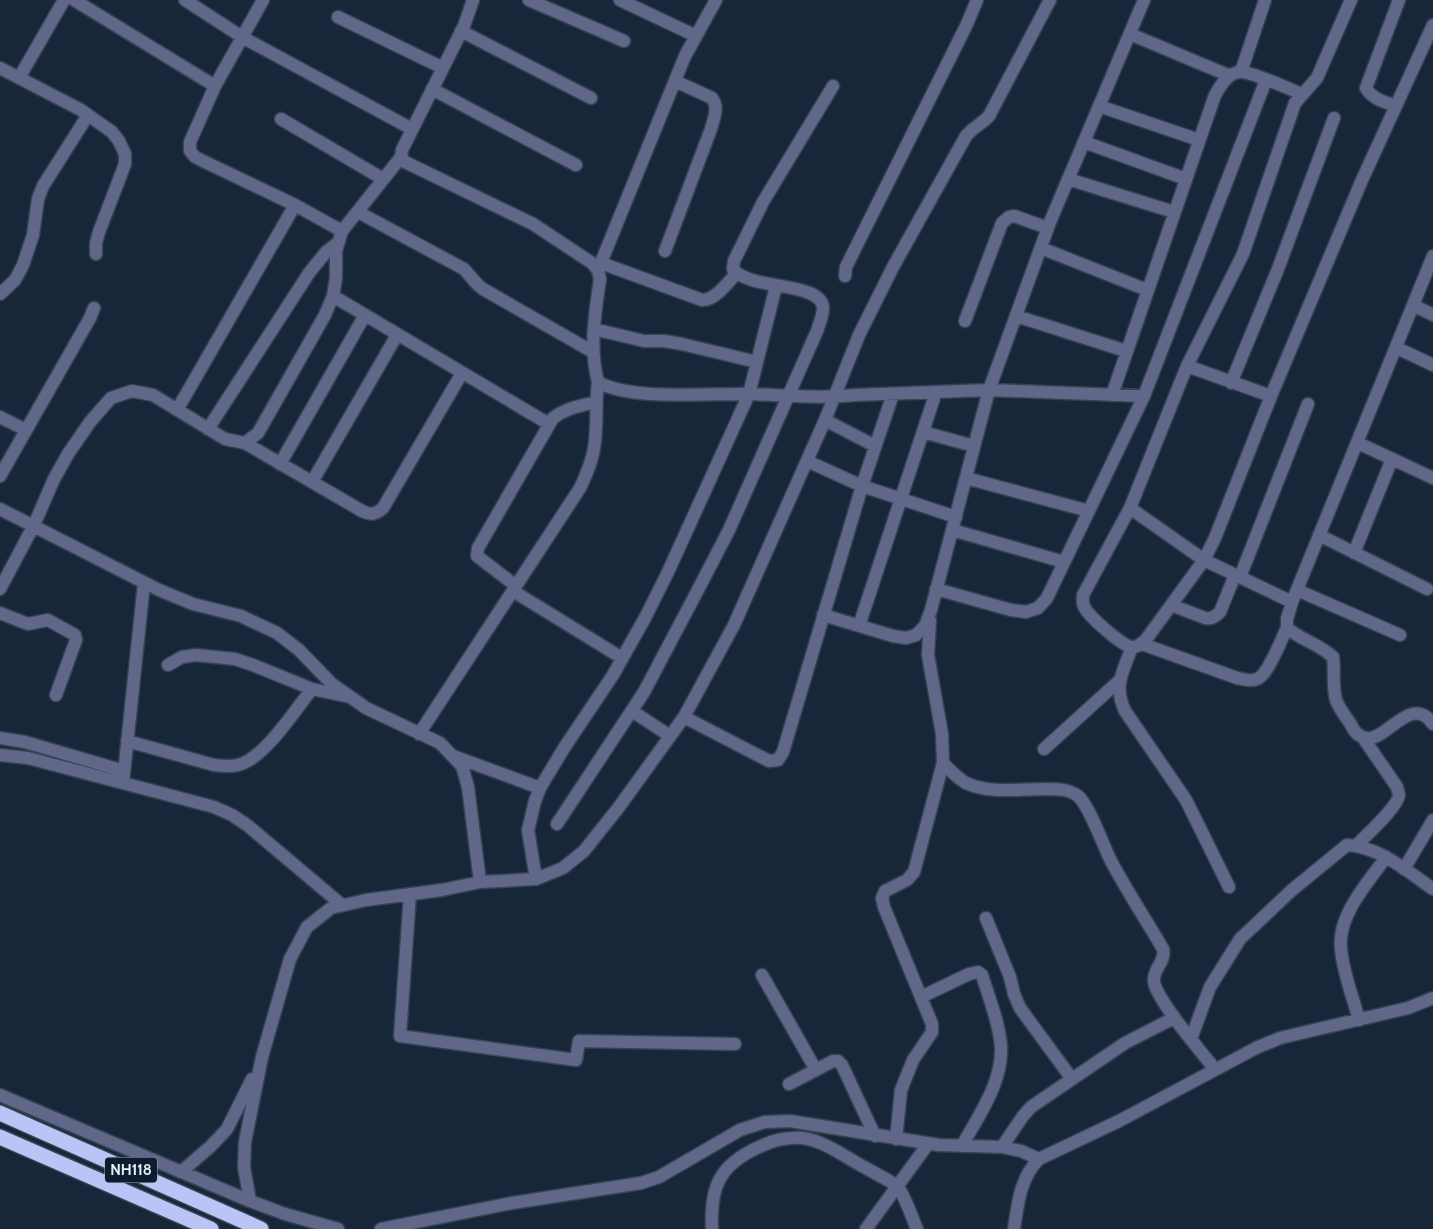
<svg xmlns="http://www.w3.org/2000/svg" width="1433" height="1229" viewBox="0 0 1433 1229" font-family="Cabin,sans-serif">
	<rect width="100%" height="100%" fill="#172739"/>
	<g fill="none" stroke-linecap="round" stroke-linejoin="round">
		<defs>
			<path id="street" d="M74,0L215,86
				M185,0L242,37L412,129
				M263,0L215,86L190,142V151L195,157L203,161L295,205L342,231
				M473,0L464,26L402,150L401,157L405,162L533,224L592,263L598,270L600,279C595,313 589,348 598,382C631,401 709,393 748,394C784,395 819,399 855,395L989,390L1144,396
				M529,0L624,41
				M620,0L696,36
				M1351,0L1317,78L1295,103L1243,254L1187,366L1130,508L1083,595C1083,598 1082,603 1084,606C1087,615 1122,646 1132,647C1140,647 1146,640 1150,634L1204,560L1215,538L1271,396L1362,180L1433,25
				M338,17L443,68
				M461,31L591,98
				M1130,34L1230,76
				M0,68L81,110L112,132L119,141L125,154V164L99,232L96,243V254
				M1241,72L1265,0
				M19,78L64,0
				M432,89L576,165
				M1099,106L1199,140
				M1396,106C1385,102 1372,99 1366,88L1399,0
				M281,119L383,179
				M1084,142L1186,179
				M1068,179L1174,212
				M358,212L464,269L477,284L483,289L593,352
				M1041,248L1147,290
				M665,251L711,129C714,118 719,107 712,98L675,81
				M1433,256L1292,602L1287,619V628C1301,640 1319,644 1333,657C1335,671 1332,686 1336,700C1339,708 1345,716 1350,723C1353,729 1356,735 1363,737C1384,747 1410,691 1433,724
				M601,263L702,300C716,300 728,282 737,273
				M598,270L685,56L716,0
				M845,276L846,267L967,24L977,0
				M0,294L15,280L23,265L33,235L38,199L43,186L88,115
				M333,296L549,424
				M1413,305L1433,315
				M1016,316L1126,351
				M965,321L1002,223L1009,217L1014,216L1048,228
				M594,329L644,341H664L682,344L757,362
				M1397,348L1433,365
				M1187,366L1271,396
				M1231,383L1278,269L1334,118
				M1112,395L1215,95C1221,85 1228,72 1241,72C1253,72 1289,89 1302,94
				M177,410L295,205
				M0,417L26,430
				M825,420L875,446
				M208,429L309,273L326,252L339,242
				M923,432L974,446
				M245,443L362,511C371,515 375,515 383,508L462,373
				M1358,443L1433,478
				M807,461L862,486L956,517
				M280,464L365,315
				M0,476L90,318L94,308
				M966,478L1089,511
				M312,482L397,335
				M1130,508L1204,560L1292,602
				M0,509L159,590L193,604L241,616L277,633L299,650L332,684L366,708L440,743L462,766L468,787L480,882
				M952,530L1064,562
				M1319,535L1427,589
				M1354,553L1392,459
				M1240,577L1308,404
				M516,586L477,556L478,548L553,418C566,408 580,406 596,402
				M0,589L34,525L54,479L68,454L90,422L111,398L132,391L153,395L225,439L245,443L258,433L325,315L333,296L336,278V251L342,231L401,157
				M936,589L1011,610L1026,612L1038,608L1047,598L1144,396L1266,80
				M1297,590L1400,635
				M513,591L622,658
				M1171,605L1205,618C1212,619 1215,617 1220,612L1235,575
				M0,613L28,624L48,620L75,635L76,640L56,695
				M823,615L893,636L906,638L916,635L925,626L931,610L989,390L1050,222L1144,0
				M859,626L936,392
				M1142,644L1237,678C1244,679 1250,682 1257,679C1268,675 1281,640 1287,628
				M1132,647C1123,672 1113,685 1125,711L1186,800L1229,887
				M168,665L182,657L196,655L235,659L253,665L312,689L345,696
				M632,711L670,736
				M684,717L769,761L778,760L783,752L862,486L893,394
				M419,734L580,488C586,475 592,462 594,448C598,427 595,403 598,382
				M0,738L25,742L124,771
				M127,741L214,765C222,766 230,767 238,765C264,759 295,710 312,689
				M1044,749L1120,680
				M0,755L28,758L214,807L232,815L247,825L342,905
				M453,756L540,788
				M943,763C950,770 957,778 966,783C989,794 1020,789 1045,789C1056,789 1069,789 1078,796C1089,805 1103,845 1111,861C1127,891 1146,920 1163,949C1166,962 1153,968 1154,981C1155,998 1202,1053 1215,1069
				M123,783L144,583
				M557,824L644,692L700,586L729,530L817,331C819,324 823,316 823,308C822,281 750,291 733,269L734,261L763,202L833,86
				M1356,846C1365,836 1398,807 1399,795C1399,794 1397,788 1397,787L1364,739
				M1404,869L1433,820
				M536,879L528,830L535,801L540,788L564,748L613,675L646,616L668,572L749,394L776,286
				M410,894L400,1036L576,1060L579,1041L735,1044
				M986,918L1010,977L1014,994L1020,1008L1072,1079
				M762,975L816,1070
				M921,997L969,974L978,972L982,975C989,998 999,1022 1001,1046C1003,1083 978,1116 962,1146
				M1359,1020C1353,997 1343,973 1341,949C1337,915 1368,883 1386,857
				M1191,1039L1210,987L1240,939L1292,890L1347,845C1380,847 1407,871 1433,889
				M789,1084L833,1061H838L842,1065L875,1136
				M0,1095L250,1201L285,1214L338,1229
				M896,1139L901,1090L913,1060L932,1032V1024L884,907L882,898L885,891L907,880L914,872L943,763L942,734L928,655L930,620
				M1002,1147L1023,1116L1031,1107L1125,1043L1174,1018
				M181,1172L211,1146L227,1129L252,1079
				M250,1201L244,1167L245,1142L262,1057L290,959L307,927L331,908L366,900L442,890L480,882L536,879L563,868L584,851L619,807L684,717L734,625L825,420L859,335L893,267L966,136C973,127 982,124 989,116L1050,0
				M381,1229L512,1203L641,1183L659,1177L740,1130L765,1122L790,1121L939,1145L1002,1147L1021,1151L1039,1159
				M712,1229C710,1187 719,1165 759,1147C773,1140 787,1137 803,1138C824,1141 844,1156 862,1166C869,1170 893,1182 898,1187C905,1196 912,1218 917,1229
				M866,1229L928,1144
				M1014,1229C1018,1203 1020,1178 1039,1159L1119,1121L1256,1048L1280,1038L1408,1008L1433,998"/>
			<path id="highway" d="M0,1113L261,1229
				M0,1137L211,1229"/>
		</defs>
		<use href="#street" stroke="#344354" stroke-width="15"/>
		<use href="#highway" stroke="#344354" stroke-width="18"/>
		<use href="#street" stroke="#606788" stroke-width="12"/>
		<use href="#highway" stroke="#bac5f5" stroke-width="15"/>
	</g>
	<g text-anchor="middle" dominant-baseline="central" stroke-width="4.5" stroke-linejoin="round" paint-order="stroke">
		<rect fill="#0d1d2e" stroke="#a3afbd" stroke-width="1" x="105" y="1157.5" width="52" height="25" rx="4"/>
		<g font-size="15" font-weight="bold" fill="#e3eefa">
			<text x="131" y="1170">NH118</text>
		</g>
	</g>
</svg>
